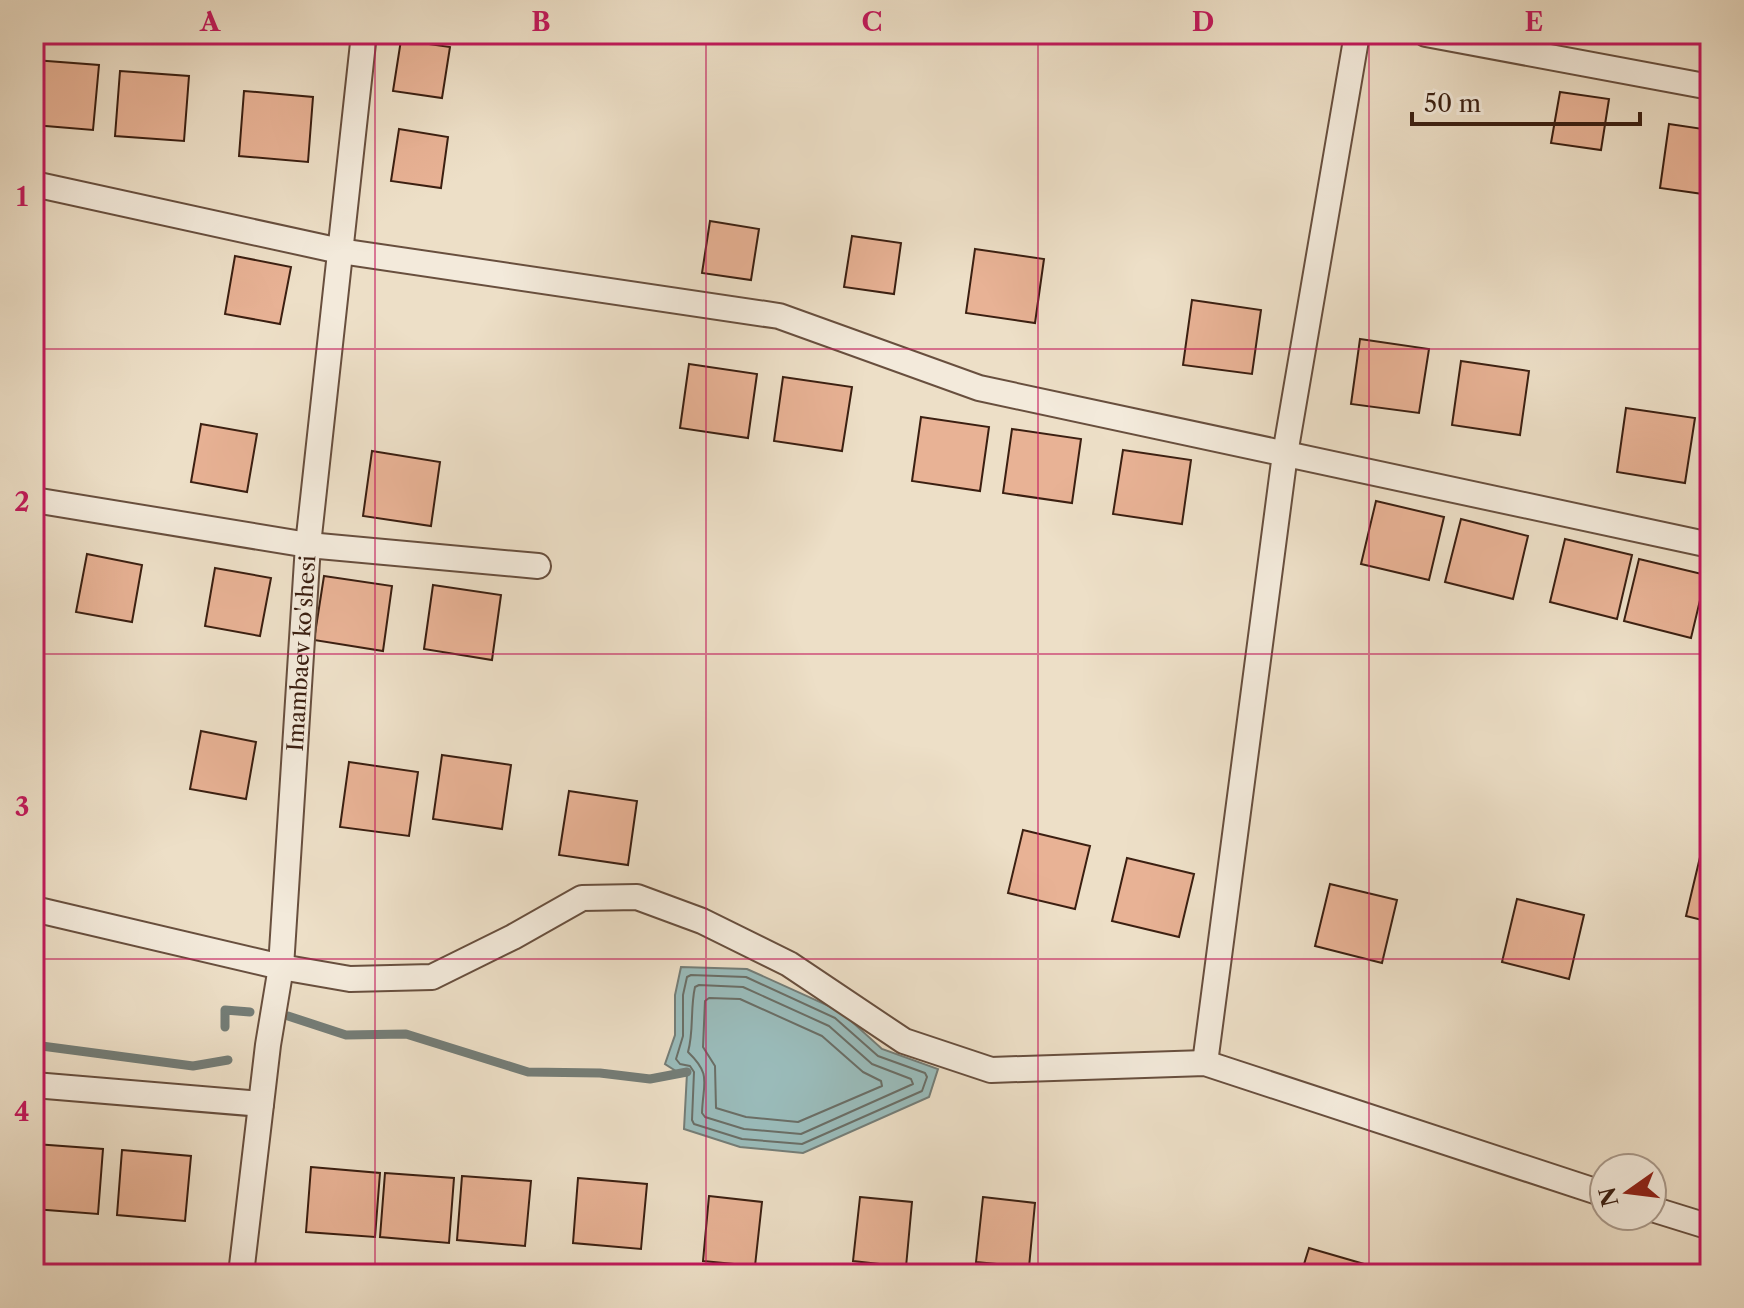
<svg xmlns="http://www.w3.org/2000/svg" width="1744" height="1308" viewBox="0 0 1744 1308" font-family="'Libre Caslon Text',serif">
	<rect width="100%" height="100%" fill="#eddfc7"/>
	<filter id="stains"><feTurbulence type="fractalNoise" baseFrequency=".0025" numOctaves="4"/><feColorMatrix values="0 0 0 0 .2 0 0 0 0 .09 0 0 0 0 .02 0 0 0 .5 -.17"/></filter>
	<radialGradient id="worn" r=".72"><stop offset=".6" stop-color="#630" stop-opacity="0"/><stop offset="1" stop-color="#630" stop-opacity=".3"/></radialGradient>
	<path fill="#9abcbb" stroke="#747d77" stroke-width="2" d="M681,967L747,969L840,1011L882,1049L938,1069L929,1097L803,1153L740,1147L684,1129L687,1073H679L665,1064L675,1035V995Z"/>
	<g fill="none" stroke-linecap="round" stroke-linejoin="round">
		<path stroke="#6a6e66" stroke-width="2" d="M691,975L746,977L835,1018L878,1056L925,1073L927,1077L922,1091L802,1144L742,1139L694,1124L692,1120L694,1072L690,1066L680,1064L676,1059L683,1036V995L687,977Z
			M699,985L743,987L829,1026L872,1064L911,1079L913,1084L801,1134L744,1129L705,1117L702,1113C703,1082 712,1075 688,1052C694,1031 690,1009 695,987Z
			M709,998L740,999L822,1036L863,1072L881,1081L882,1086L798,1122L746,1117L716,1108L715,1066L703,1047L705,1001Z"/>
		<path stroke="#747d77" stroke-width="9" d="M288,1016L346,1035L406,1034L528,1072L600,1073L650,1079L687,1072
			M225,1027V1010L250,1012
			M34,1045L193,1066L228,1060"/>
	</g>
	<path fill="#e8b295" stroke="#3b1f11" stroke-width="2" d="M401,40L450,47L442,98L393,91Z
		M34,60L99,65L93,130L34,125Z
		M120,71L189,76L184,141L115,136Z
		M244,91L313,97L308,162L239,156Z
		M1560,92L1609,99L1601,150L1551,143Z
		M1669,124L1710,130V195L1660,188Z
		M399,129L448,137L441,188L391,181Z
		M710,221L759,229L751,280L702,273Z
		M852,236L901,243L894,294L844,287Z
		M975,249L1044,259L1035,323L966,313Z
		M235,256L291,267L280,324L225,314Z
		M1192,300L1261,310L1252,374L1183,365Z
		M1360,339L1429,349L1419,413L1351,404Z
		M1461,361L1529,371L1520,435L1452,425Z
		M689,364L757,374L748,438L680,428Z
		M783,377L852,387L842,451L774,441Z
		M1626,408L1695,418L1685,483L1617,472Z
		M921,417L989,427L980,491L912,481Z
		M201,424L257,434L247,492L191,482Z
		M1012,429L1081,439L1072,503L1003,493Z
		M1123,450L1191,460L1182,524L1113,514Z
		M372,451L440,462L431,526L363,516Z
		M1376,501L1444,517L1429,580L1361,564Z
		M1461,519L1528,536L1513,599L1445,582Z
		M1565,539L1632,555L1617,619L1550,602Z
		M87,554L142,565L132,622L76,612Z
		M1639,559L1706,575L1691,638L1624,621Z
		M215,568L271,578L260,636L205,626Z
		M324,576L392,586L383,651L314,640Z
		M433,585L501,595L492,660L424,649Z
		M201,731L256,742L246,799L190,789Z
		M442,755L511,765L502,829L433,819Z
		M349,762L418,772L409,836L340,827Z
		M569,791L637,801L628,865L559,855Z
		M1023,830L1090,846L1075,909L1008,893Z
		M1701,853L1710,855V922L1686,916Z
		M1127,858L1194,874L1179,937L1112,921Z
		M1330,884L1397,900L1382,963L1315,946Z
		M1517,899L1584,915L1569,979L1502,962Z
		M35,1144L103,1149L98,1214L34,1209Z
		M122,1150L191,1156L185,1221L117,1215Z
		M311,1167L380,1173L375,1237L306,1232Z
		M385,1173L454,1178L449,1243L380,1237Z
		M462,1176L531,1181L525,1246L457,1240Z
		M578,1178L647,1184L641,1249L573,1243Z
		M709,1196L762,1202L755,1266L703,1261Z
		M860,1197L912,1202L906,1267L853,1261Z
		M983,1197L1035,1203L1029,1267L976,1262Z
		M1309,1248L1371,1266L1369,1274H1301Z"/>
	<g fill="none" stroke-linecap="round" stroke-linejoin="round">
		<defs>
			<g id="minor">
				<path d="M1426,34L1710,87"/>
				<path d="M34,184L340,251L779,316L979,388L1710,545"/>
				<path d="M34,500L308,545L538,566"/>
				<path d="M34,909L281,967L350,979L432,977L513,937L582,898L637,897L702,921L789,964L904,1041L991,1070L1205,1063L1604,1194"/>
				<path d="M1205,1063L1285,454L1357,34"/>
				<path d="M34,1085L261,1104"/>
				<path d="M1652,1209L1710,1227"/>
				<path id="s1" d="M241,1274L268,1045L281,967L308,545L364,34"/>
			</g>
		</defs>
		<use href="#minor" stroke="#684f3e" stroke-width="28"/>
		<use href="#minor" stroke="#f3eadb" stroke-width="24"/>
	</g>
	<path fill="none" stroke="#c2185b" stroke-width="2" stroke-opacity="0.55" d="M375,34V1274M706,34V1274M1038,34V1274M1369,34V1274M34,349H1710M34,654H1710M34,959H1710"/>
	<g text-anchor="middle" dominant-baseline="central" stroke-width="8" stroke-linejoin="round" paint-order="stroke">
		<g font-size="22" fill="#3b1f11" stroke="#f3eadb">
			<text stroke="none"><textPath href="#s1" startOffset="624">Imambaev ko'shesi</textPath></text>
		</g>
	</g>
	<rect width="1744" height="1308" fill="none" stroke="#eddfc7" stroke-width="88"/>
	<g transform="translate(1628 1192) rotate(256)"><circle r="38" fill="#f3eadb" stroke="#a9998a" stroke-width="2"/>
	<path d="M0-6L14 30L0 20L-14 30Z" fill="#8f2418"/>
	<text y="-12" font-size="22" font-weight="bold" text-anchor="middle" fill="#3b1f11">N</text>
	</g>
	<path d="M1412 112v12h228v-12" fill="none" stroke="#3b1f11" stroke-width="4"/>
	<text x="1424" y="112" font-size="24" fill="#3b1f11" stroke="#f3eadb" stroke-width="6" paint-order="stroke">50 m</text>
	<rect x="44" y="44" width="1656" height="1220" fill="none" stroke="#c2185b" stroke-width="3"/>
	<g font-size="26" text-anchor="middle" font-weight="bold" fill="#c2185b">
		<text x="210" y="31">A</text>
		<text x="541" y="31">B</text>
		<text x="872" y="31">C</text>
		<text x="1203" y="31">D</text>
		<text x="1534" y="31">E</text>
		<text x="22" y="206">1</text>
		<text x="22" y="511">2</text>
		<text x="22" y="816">3</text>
		<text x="22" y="1121">4</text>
	</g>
	<rect width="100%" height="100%" filter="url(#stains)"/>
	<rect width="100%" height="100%" fill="url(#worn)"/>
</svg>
